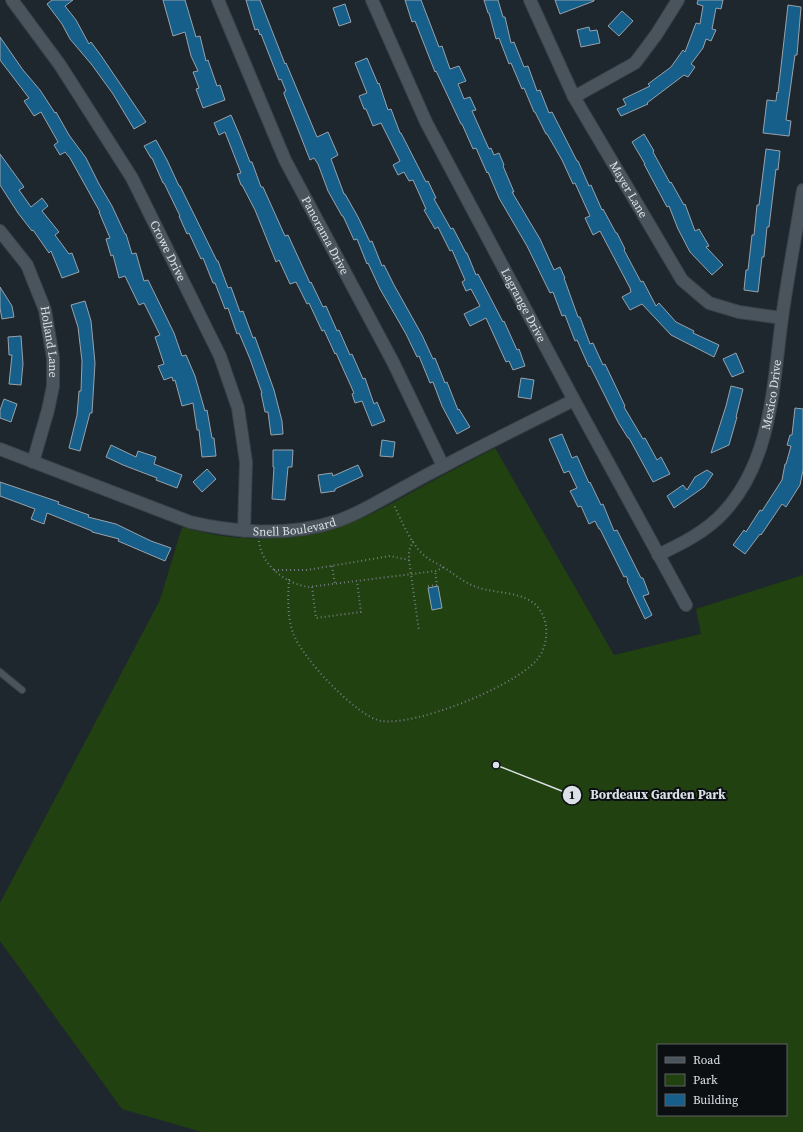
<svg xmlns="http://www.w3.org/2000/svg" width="803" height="1132" viewBox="0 0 803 1132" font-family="'Source Serif 4',serif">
	<rect width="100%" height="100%" fill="#1e272e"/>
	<path fill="#224111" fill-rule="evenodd" d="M495,448L614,655L701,634L696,609L803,575V1132H202L122,1109L0,941V903L160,600L182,527C233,542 284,543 335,528C363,520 389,505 414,491C441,476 468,462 495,448ZM658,1045H786V1115H658Z"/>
	<path fill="#175f8b" stroke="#97a2ab" d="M52,0H73L65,6L76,20L89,44L91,42L102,57L146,122L134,129L113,94L92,65L70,39L62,24L47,4Z
		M163,0H185L196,37L200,36L206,61L208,60L217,86L220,85L225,100L203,108L196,89L199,88L193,72L198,71L191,56L185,32L173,36Z
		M246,0H260L285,64L286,63L317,137L328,132L338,155L331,159L344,194H345L358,217L370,242L372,241L382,266L384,265L394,285L422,335L433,359L435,358L445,383L447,382L458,410L459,409L470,427L457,434L442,406L433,382L430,383L419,356L417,357L406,334L380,289L368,263L367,264L357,239L354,240L343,216H342L328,191L318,164L314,158L310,160L284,94V92L286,91L281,79L279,80L261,34L260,35L258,29L255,30Z
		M405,0H421L439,47L442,46L450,69L459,66L466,81L458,84L464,99L470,97L476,110L472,111L489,149L491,148L494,155L499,153L504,165L503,166L514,192H512L540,239L554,270L560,267L565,278H564L578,317H580L590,344L593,343L603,365L605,364L625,406L624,407L643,439L645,438L657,460L661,457L670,474L653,482L629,438H628L618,422L590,366L589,367L577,340L575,341L565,315L562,316L553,292L550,293L527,246L499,198L488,172L487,173L476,148L473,149L462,124H461L436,71L435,72L415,21L412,22Z
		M484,0H498L503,17H505L511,43L514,42L524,67L528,66L537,91L540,90L549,113L552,112L577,161H578L589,186L591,185L602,210L603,209L616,233H617L625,249L624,250L641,282L643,281L656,306L659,303L676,322L694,331L693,333L719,345L714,357L671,335L642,304L630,310L622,297L631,292L630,288L600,231L593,235L585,218L590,216L575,183L573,184L562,160L547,134H546L535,112H534L524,88L522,89L511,63L509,64L499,38L496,39L489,13H488Z
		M555,0H594V1L560,14Z
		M698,0H723L721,9L716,8L712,29L716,30L711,41L706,39L703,48L691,64L695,67L688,77L684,75L647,103L648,104L621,116L617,109L626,105L623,99L650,86L648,84L671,67L683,50L685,52L696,23L700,24L703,6L697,4Z
		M345,4L351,22L339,26L333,8Z
		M788,5L801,7L797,55H795L786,120L791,121L789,136L763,133L767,100L776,101L777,92L778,93Z
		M622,11L633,21L619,36L608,26Z
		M589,27L590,31L597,30L600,43L581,47L577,30Z
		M0,37L23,70L40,90L55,113L56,112L69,135L86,158L99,184L112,206L125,234H126L132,254L136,253L144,281L148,280L174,333L182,356L186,355L195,376L205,411L207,410L212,438H214L216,456L202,457L199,430H197L193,403L182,406L175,380L173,381L172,377L164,380L158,366L164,364L155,337L160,335L144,303L139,305L125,276L119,278L113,255L111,256L106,239L110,238L99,212H100L70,158L65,152L60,155L54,145L58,142L41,112L34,116L24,101L29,98L0,60Z
		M367,58L378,84L379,83L388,110L391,109L400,133H401L426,182L428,181L436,198L434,199L451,229L453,228L466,253H467L476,275L478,274L503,322L504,321L517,350L519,349L525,366L513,370L509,361L506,362L486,318L470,326L464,314L480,306L471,289L466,291L462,282L465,280L452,250L450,251L438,227L435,229L424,210L426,209L413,180L409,181L404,172L398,175L393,165L400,161L381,123L373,126L366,109H364L359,96L367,93L355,63Z
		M231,115L240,136L250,162H252L261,187H263L285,236L288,235L310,283L311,282L323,307L326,306L337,331L339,330L350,355L352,354L363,379L365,378L374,404L377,402L385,421L372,426L362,401L355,403L352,394L354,393L336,353L335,354L324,330L322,331L309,303L307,304L296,282L290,284L279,260L276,262L255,210L242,185H241L237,174L241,173L225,132L219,135L214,123Z
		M644,134L654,151L653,152L670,183L671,182L684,205L685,204L695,231L699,229L709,246L706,247L723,265L712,275L690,252L678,229L669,206L667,207L644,164H645L632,142Z
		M156,140L167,160L179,186H180L217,261H218L228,288L231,287L240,312L243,311L253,338L255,337L274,390L282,421L283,434L271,435L268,412H265L261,393H262L250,359L239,333L237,334L228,308L225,309L215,283H213L203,258L201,259L189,233L187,234L179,216H180L164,183H163L152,158H151L144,146Z
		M766,149L780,151L778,170L776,169L769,227H767L764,257H762L758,292L744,290L746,270H748L752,235H754L757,205H759Z
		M0,154L24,187L19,190L31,207L42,198L48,206L42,211L59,232L55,235L69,254L72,253L79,272L62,278L51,251L49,253L33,230L32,231L18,213L0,185Z
		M0,287L12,306L14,317L2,319L0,308Z
		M85,301L91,321L95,363L92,413H90L80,451L69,448L77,415L79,391H81L82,361L78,327L71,305Z
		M21,336L23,364L21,385L9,384L12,355H9L8,337Z
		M736,353L744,372L732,377L723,359Z
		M521,378L534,380L531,399L518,397Z
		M731,386L743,389L736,417H737L729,445L711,453L726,406Z
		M4,399L17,404L11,422L0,418V410Z
		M795,408L803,409V470L800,485L786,507L782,504L761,535L760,534L745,554L733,545L744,530L746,532L760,510L762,511L782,480L785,464H786L791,446L787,445L790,435H792Z
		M562,434L572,458L577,456L589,483L590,482L601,505L603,504L614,531L617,530L641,578H643L649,594L643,596L652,615L645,619L627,581L628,580L626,576L624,577L600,529H599L595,521L589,524L581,506L578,507L570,491L577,488L569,471L564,473L549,439Z
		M382,440L395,442L393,457L380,456Z
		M111,445L136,457L138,451L156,457L154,464L182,475L177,488L156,480L157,478L123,465L106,457Z
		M273,450H293L292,467H288L285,500L272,499L274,467H273Z
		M358,465L363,476L335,489V491L321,493L318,475L332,473L333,476Z
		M207,469L216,479L202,492L193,482Z
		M707,470L713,474L704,487L674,508L667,496L683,485L687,490L695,477Z
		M0,482L59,502L58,504L89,515L88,517L116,524L151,541L171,548L165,561L118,541L119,539L92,532V531L47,513L44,524L31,519L35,509L0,496Z
		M438,586L442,608L432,610L428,588Z"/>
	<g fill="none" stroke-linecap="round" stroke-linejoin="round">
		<defs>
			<path id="lane" d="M0,672L22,690"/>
			<g id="street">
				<path id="s1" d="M12,0L60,65L132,178L220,356L238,408L246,462L244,531"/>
				<path id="s2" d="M218,0L285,160L393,362L443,466"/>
				<path id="s3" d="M372,0L426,122L574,400L686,605"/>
				<path id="s4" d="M530,0L574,97L682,280L709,303L739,312L782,318"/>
				<path d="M574,97L635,63L656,35L678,0"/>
				<path id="s5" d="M0,231L27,265L45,310L53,358V386L48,410L33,462"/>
				<path id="s6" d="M0,449L190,522C238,533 289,537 337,521C353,516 368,507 383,499C403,488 422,477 442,467C485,444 530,422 574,400"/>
				<path id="s7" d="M658,555C681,544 706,532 724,512C772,460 773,385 782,318C788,275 796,233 803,190"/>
			</g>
		</defs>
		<use href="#lane" stroke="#3a4248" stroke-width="8"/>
		<use href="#street" stroke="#3a4248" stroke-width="14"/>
		<path stroke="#767d83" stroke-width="2" stroke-dasharray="1 3" stroke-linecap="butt" d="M259,541C261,565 286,584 309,587L436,571L444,567
			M413,541L409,551V560L419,631
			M332,566L335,584
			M274,570H307L390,556L409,560
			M289,579C288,597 287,616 293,633C302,658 356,716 381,721C417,726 512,687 536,661C546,650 549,631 544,618C533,588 497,596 474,586C463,582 453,573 443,567C437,563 430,561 425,556C412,546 401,520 394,505
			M428,586L437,585L435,571
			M312,587L316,618L361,612L357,581"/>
		<use href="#lane" stroke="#4a545c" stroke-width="6"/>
		<use href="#street" stroke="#4a545c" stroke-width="12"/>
	</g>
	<g text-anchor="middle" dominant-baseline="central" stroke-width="4" stroke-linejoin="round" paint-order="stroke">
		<g font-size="12" fill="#dbe1e6" stroke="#0b0f12">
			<text stroke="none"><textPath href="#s4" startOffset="214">Mayer Lane</textPath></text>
			<text stroke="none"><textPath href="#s2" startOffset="259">Panorama Drive</textPath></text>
			<text stroke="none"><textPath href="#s1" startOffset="296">Crowe Drive</textPath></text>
			<text stroke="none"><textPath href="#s3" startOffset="341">Lagrange Drive</textPath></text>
			<text stroke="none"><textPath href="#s5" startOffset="124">Holland Lane</textPath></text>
			<text stroke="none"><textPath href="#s7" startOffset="208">Mexico Drive</textPath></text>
			<text stroke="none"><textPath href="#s6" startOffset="309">Snell Boulevard</textPath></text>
		</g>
	</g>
	<path fill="none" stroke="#dbe1e6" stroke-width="1.5" d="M496 765L572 795"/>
	<g fill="#dbe1e6" stroke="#0b0f12" stroke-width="1.5">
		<circle cx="496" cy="765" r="4"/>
		<circle cx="572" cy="795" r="10"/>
	</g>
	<g font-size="12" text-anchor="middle" font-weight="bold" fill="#111">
		<text x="572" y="799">1</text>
	</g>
	<g font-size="13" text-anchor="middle" font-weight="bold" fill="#dbe1e6" stroke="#0b0f12" stroke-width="4" stroke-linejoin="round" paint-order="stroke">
		<text x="658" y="799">Bordeaux Garden Park</text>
	</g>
	<rect x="657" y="1044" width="130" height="72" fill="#0b0f12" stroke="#5e6367"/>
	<rect x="665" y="1057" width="20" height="6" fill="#4a545c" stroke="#5e6367"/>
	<text x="693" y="1064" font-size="12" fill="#dbe1e6">Road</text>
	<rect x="665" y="1074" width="20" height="12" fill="#224111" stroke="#5e6367"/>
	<text x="693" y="1084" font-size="12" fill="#dbe1e6">Park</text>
	<rect x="665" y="1094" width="20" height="12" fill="#175f8b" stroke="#5e6367"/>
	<text x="693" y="1104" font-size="12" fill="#dbe1e6">Building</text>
</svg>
